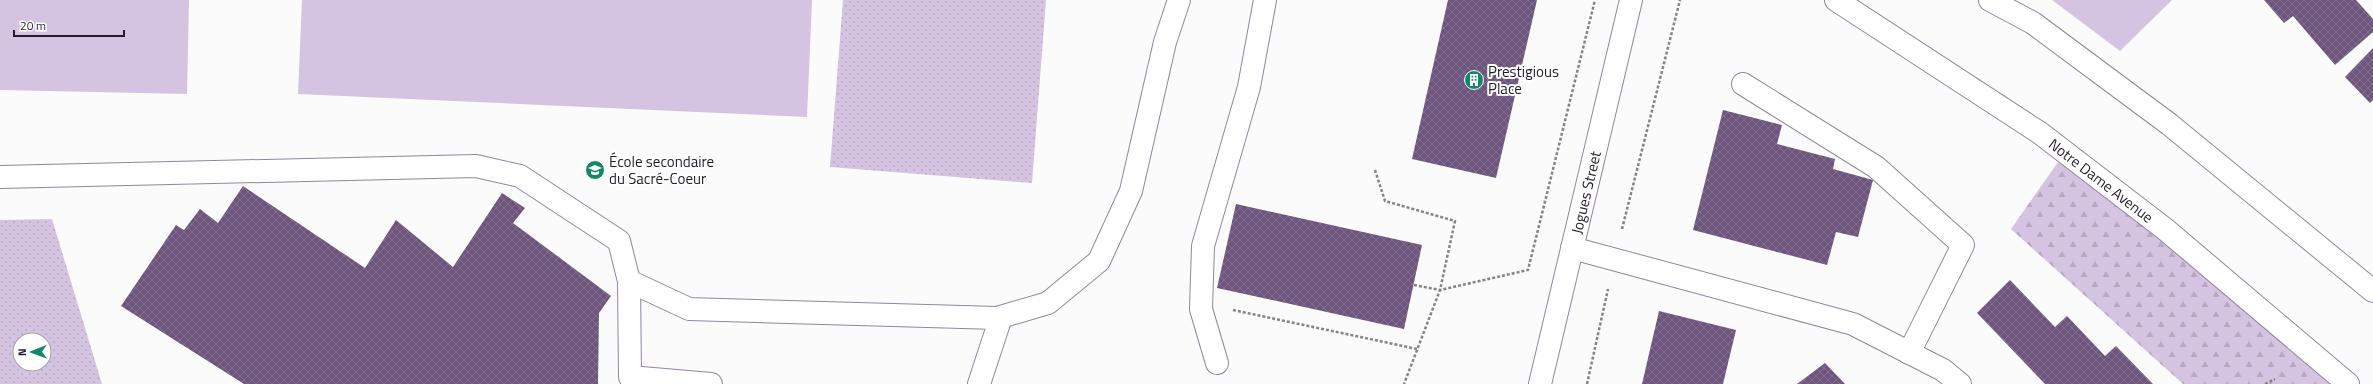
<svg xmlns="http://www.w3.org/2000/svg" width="2373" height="384" viewBox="0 0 2373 384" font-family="'Titillium Web',sans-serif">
	<defs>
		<pattern id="forest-firs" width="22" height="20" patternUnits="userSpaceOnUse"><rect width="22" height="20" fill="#d5c4e1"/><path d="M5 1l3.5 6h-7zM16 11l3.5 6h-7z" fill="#b7a8c1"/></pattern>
		<pattern id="park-dots" width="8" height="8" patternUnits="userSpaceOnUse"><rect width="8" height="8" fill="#d5c4e1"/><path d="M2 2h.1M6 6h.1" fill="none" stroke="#b7a8c1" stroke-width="1.8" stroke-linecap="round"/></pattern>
		<pattern id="building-cross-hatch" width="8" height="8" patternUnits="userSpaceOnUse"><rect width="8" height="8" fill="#6e557d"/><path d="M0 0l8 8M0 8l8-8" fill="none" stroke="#826e8d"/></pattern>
	</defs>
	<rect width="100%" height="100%" fill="#fbfbfb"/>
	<path fill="#d5c4e1" d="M0,0H189L187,94L0,90Z
		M302,0H812L807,117L298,94Z
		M2052,0H2172L2120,51Z"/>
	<path fill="url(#forest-firs)" d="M2063,155L2342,384H2183L2011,229Z"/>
	<path fill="url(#park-dots)" fill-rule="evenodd" d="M843,0H1046L1032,183L830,167Z
		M52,219L102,384H0V220ZM20,340H44V364H20Z"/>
	<path fill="url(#building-cross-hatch)" d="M1448,0H1537L1496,178L1412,159Z
		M2264,0H2356L2373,19V32L2335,65L2293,16L2284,23Z
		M2373,48V100L2370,103L2345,77Z
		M1723,110L1782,125L1777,144L1835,159L1833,169L1873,180L1858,237L1836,232L1827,265L1693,230Z
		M243,186L365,268L396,220L453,267L502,193L525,208L513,223L611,296L599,313L598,384H244L121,306L176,225L184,230L200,209L218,223Z
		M1236,204L1422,245L1404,329L1217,288Z
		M2010,280L2055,327L2067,316L2105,356L2116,346L2153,384H2045L1977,313Z
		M1659,311L1736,330L1723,384H1642Z
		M1825,363L1845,384H1797Z"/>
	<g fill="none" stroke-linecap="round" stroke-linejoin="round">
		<defs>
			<g id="minor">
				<path d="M1743,84L1876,167L1963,245L1909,353"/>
				<path d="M0,177L476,166L520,176L619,241L629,281L630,377L711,384"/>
				<path d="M1572,248L1853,324L1943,370L1960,384"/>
				<path d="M629,281L689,309L997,318L1048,303L1099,261L1131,191L1165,42L1179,0"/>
				<path d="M1217,363L1201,309L1203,246L1249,87L1265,0"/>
				<path d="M979,384L1001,317"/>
				<path id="s1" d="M1540,384L1631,0"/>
			</g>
			<g id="major">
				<path id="s2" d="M1836,0L2040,133L2165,229L2348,384"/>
				<path d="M1990,0L2033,23L2169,124L2373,291"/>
			</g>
		</defs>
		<use href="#minor" stroke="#9584a0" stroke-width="24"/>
		<use href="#major" stroke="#9584a0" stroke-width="24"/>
		<path stroke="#858288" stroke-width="2.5" stroke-dasharray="3 2" stroke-linecap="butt" d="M1375,170L1385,201L1455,221L1440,290L1404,384
			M1622,229L1680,0
			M1414,285L1440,290L1528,270L1595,0
			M1233,310L1417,349
			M1587,384L1608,289
			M2265,384L2275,379"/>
		<use href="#minor" stroke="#fff" stroke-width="22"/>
		<use href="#major" stroke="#fff" stroke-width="22"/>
	</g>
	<defs>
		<symbol id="building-disc" viewBox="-11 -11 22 22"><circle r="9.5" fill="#138869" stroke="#fff"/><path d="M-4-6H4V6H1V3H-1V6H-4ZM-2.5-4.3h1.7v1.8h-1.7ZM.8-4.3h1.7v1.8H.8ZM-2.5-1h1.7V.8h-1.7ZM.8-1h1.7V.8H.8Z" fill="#fff"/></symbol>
		<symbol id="school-disc" viewBox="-11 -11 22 22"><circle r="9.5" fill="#138869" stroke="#fff"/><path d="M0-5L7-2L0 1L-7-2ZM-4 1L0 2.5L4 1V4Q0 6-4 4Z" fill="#fff"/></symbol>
	</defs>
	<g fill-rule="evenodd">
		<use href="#building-disc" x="1463" y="69" width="22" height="22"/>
		<use href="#school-disc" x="584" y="159" width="22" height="22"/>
	</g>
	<g text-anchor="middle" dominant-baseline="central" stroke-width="4" stroke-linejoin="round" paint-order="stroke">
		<g font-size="15" fill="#231d28" stroke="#fff" text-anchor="start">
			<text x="1488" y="71">Prestigious<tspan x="1488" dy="17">Place</tspan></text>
			<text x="609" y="161">École secondaire<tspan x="609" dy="17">du Sacré-Coeur</tspan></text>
		</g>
		<g font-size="15" fill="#231d28" stroke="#fff">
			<text stroke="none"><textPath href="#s2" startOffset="321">Notre Dame Avenue</textPath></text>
			<text stroke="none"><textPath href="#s1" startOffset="197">Jogues Street</textPath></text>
		</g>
	</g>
	<g transform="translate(32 352) rotate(269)"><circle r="19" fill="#ffffff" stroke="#a7a5a9"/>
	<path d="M0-3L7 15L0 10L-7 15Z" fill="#138869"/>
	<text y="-6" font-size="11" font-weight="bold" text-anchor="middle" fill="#231d28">N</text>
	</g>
	<path d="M14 30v6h110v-6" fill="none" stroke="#231d28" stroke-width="2"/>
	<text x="20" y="30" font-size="12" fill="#231d28" stroke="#ffffff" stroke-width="3" paint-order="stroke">20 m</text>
</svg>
